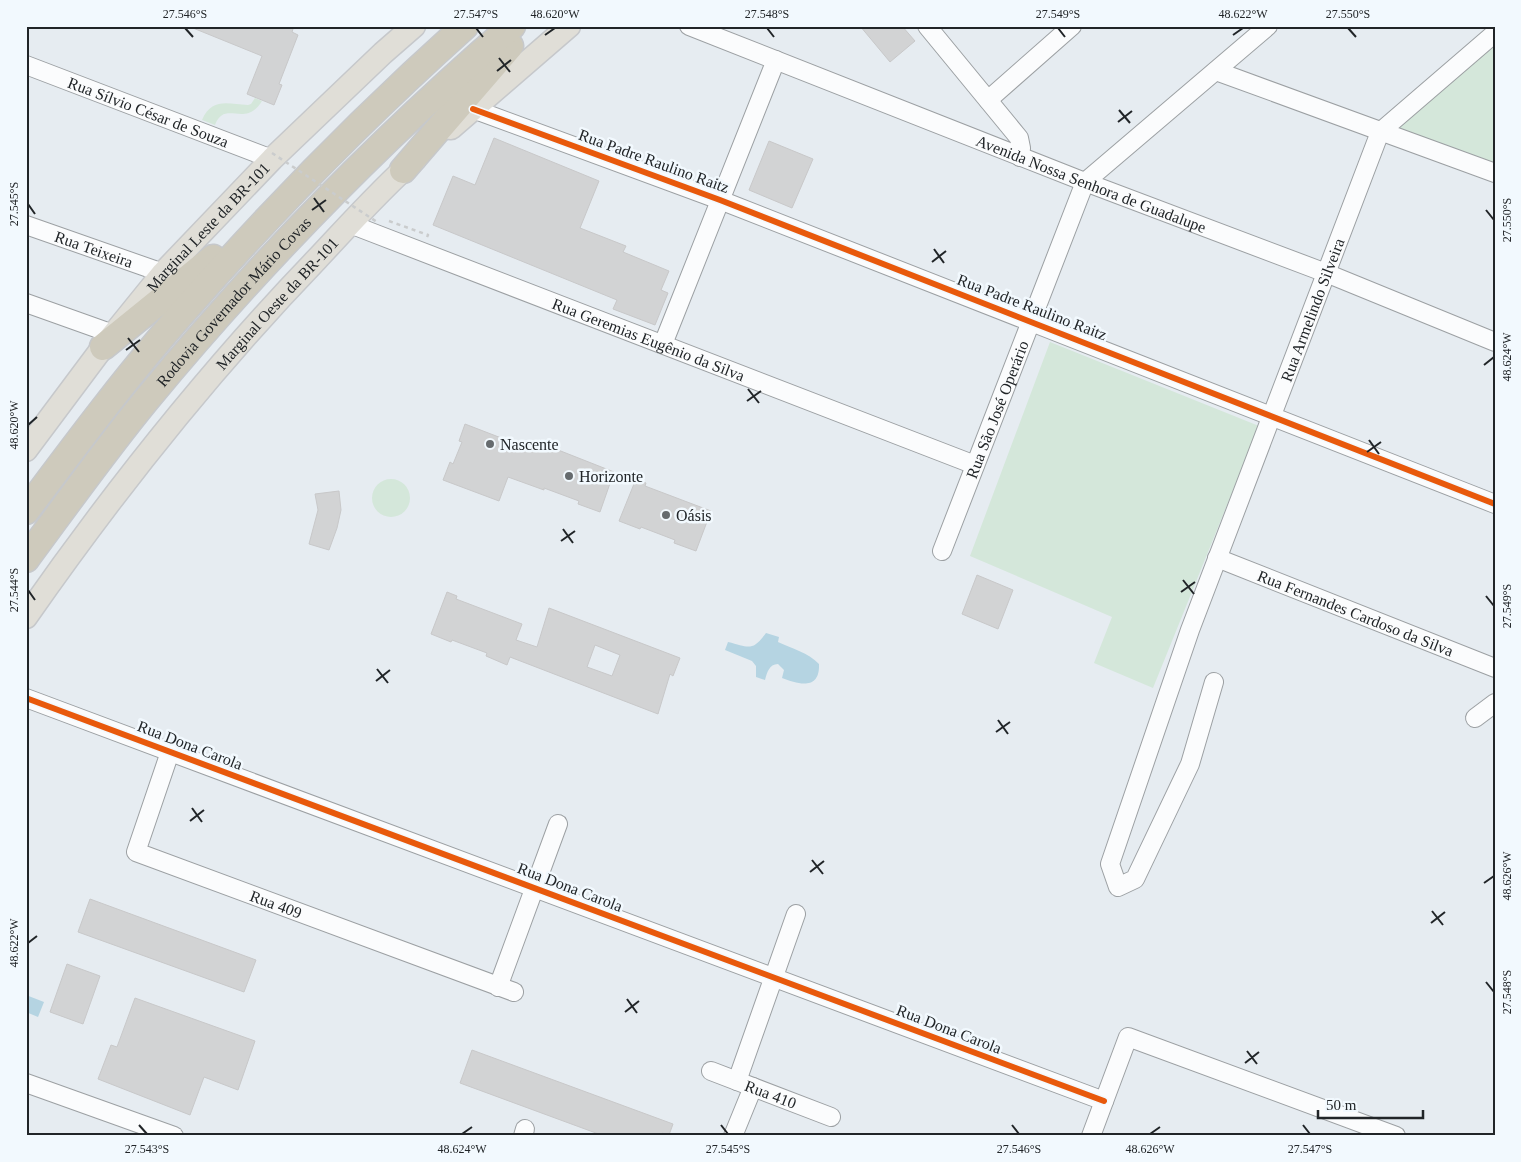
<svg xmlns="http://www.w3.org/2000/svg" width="1521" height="1162" viewBox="0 0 1521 1162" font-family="Georgia,serif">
	<rect width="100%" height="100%" fill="#e6ecf1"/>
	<path fill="#d4e7da" d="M1495,43V166L1395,128Z
		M255,98L262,101C245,129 225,99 215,125L202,120C212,97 228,104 248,105L251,104Z
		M1050,342L1259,426L1153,688L1094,663L1112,617L970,556Z
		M372 498a19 19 0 1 1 38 0a19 19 0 1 1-38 0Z"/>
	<path fill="#b5d4e2" d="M766,633L779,637L778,642C791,648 809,653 819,664C820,691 798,684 782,678L784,670L778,664C769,664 767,673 765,680L756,677V666L752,661L725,650L728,642C749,647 752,652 766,633Z
		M26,995L44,1002L38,1017L26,1012Z"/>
	<path fill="#d2d3d4" stroke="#c8c8c9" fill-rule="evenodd" d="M188,26H294L292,32L298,35L279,84L282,85L274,105L247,94L262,56Z
		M860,26H902L915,41L890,62Z
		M494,138L599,181L580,228L626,246L623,252L669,271L661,290L668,293L655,325L613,309L617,300L433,225L453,176L475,185Z
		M769,141L813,159L792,208L749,190Z
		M465,424L535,451L540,440L549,444L548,446L614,472L600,512L578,504L579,501L544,488V490L508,477L499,501L443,480L450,462L453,464L462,442L459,441Z
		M636,479L646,483L645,486L711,511L696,551L674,543L675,540L641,527L640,529L619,521Z
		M339,491L341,510L337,528L329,550L309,544L318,510L315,494Z
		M977,575L1013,590L998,629L962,614Z
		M447,592L457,596L456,599L522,624L516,640L537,647L549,608L680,658L673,676L670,674L658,714L510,657L507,665L486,656L487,653L452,640L451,642L431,634ZM595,645L620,655L612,676L587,667Z
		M90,899L256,960L244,992L78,932Z
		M67,964L100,976L83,1024L50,1012Z
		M135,998L255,1041L238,1090L204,1077L190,1115L98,1079L111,1045L117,1047Z
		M472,1050L673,1124L669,1135L662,1133L661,1136H604L460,1083Z"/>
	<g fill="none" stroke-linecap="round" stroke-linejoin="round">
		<defs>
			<g id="minor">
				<path id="s1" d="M689,26L1085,182L1326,273L1495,342"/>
				<path d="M927,26L1019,138L1021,148L1020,157"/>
				<path id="s2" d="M26,65L272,159"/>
				<path d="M1216,71L1495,173"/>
				<path d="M988,100L1072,26"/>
				<path d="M473,109L720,200L1495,504"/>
				<path id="s3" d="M350,224L975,465"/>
				<path id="s4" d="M26,225L163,273"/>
				<path d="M26,303L113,334"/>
				<path d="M663,344L776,60"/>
				<path id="s5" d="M942,551L1085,182L1268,26"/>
				<path id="s6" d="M1217,558L1495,668"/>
				<path id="s7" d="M1214,682L1190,764L1135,879L1118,887L1110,864L1190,630L1380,132L1495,33"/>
				<path d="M26,698L1104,1101"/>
				<path d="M1475,718L1495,703"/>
				<path id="s8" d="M170,752L136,852L514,992"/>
				<path d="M498,987L558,824"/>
				<path id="s9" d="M711,1071L831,1117"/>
				<path d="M737,1081L796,914"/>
				<path d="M26,1083L174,1136"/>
				<path d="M523,1136L525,1129"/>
				<path d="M733,1136L753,1087"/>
				<path d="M1091,1136L1128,1037L1396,1136"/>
			</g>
			<g id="major">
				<path d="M451,128L569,26"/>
				<path id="s10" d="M26,450L103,347L163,273L272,159L383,53L414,26"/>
				<path id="s11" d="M26,617C114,491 210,370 317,259C349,225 380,190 415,159"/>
			</g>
			<g id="highway">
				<path d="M403,170L510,46"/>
				<path d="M103,347L213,258"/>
				<path d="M26,511C79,440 132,369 191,303C277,205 368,113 465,26"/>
				<path id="s12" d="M26,559C66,505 105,450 147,399C258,265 380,140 512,26"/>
			</g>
		</defs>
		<use href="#minor" stroke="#9ca0a3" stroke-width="20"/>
		<use href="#major" stroke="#c6c8cb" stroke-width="25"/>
		<use href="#highway" stroke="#c6c8cb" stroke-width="29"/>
		<path stroke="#cacccd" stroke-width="2.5" stroke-dasharray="4 4" stroke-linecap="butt" d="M389,221L428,235L427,237"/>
		<use href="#minor" stroke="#fbfcfd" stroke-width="18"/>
		<use href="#major" stroke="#e0ded7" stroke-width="22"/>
		<use href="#highway" stroke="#cecabc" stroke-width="26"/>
		<path stroke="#cacccd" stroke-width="2.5" stroke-dasharray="4 4" stroke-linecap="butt" d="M272,153L377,222"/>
		<defs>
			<path id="cycleway" d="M473,109L720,200L1495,504
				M26,698L1104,1101"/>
		</defs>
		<use href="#cycleway" stroke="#f2f9fe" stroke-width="9"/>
		<use href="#cycleway" stroke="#e8590c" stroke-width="6"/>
	</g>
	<path fill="none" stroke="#212528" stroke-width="2" d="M185,28L193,37M476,28L483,37M767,28L774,37M1058,28L1065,37M1348,28L1356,37M545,35L555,28M1233,35L1243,28M499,58L510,72M497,71L511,60M1119,110L1130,123M1118,122L1132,111M314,198L324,212M28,204L35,214M312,210L326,200M1486,210L1494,220M934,249L944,263M932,262L946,251M128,338L139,352M126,350L140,340M1484,365L1494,357M748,389L759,403M747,401L761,391M28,425L37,417M1369,440L1379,454M1367,452L1381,442M563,529L573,543M561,541L575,531M1183,580L1194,594M28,590L35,600M1181,592L1195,582M1486,596L1494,606M377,669L388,683M376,681L390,670M998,720L1008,734M996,732L1010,722M192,808L202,822M190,821L204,810M812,860L823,874M810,872L824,861M1484,883L1494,876M1432,911L1443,925M1431,923L1445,912M28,943L37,936M1486,982L1494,992M627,999L637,1013M625,1012L639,1001M1247,1051L1257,1064M1245,1063L1259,1052M139,1125L147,1134M721,1125L728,1134M1012,1125L1019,1134M1303,1125L1310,1134M462,1134L472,1127M1150,1134L1160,1127"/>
	<g fill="#666b6e" stroke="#f2f9fe" stroke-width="2">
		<circle cx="490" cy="444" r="5"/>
		<circle cx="569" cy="476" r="5"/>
		<circle cx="666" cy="515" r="5"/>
	</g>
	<g text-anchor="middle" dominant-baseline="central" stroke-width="5" stroke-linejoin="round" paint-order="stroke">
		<g font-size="16" fill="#212528" stroke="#f2f9fe">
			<text stroke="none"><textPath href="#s2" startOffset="131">Rua Sílvio César de Souza</textPath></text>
			<text transform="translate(654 161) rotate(20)">Rua Padre Raulino Raitz</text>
			<text stroke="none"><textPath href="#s1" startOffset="432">Avenida Nossa Senhora de Guadalupe</textPath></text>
			<text stroke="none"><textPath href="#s10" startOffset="288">Marginal Leste da BR-101</textPath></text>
			<text stroke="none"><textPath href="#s4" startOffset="72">Rua Teixeira</textPath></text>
			<text stroke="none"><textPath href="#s12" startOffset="331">Rodovia Governador Mário Covas</textPath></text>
			<text stroke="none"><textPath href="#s11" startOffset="402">Marginal Oeste da BR-101</textPath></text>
			<text transform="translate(1032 307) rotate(21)">Rua Padre Raulino Raitz</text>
			<text stroke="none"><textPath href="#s7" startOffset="846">Rua Armelindo Silveira</textPath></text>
			<text stroke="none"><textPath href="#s3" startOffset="320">Rua Geremias Eugênio da Silva</textPath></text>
			<text stroke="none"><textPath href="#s5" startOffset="152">Rua São José Operário</textPath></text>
			<text stroke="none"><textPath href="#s6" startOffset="149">Rua Fernandes Cardoso da Silva</textPath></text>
			<text transform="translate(190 745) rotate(21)">Rua Dona Carola</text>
			<text transform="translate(570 887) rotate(21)">Rua Dona Carola</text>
			<text stroke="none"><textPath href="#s8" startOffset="255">Rua 409</textPath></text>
			<text transform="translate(949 1029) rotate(21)">Rua Dona Carola</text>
			<text stroke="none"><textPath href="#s9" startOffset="64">Rua 410</textPath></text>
		</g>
		<g font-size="16" fill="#212528" stroke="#f2f9fe" text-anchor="start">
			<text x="500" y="444">Nascente</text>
			<text x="579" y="476">Horizonte</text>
			<text x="676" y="515">Oásis</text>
		</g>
	</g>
	<rect width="1521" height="1162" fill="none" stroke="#f2f9fe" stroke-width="55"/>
	<path d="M1318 1110v8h105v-8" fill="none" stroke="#212528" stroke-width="2.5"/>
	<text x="1326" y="1110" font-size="15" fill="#212528" stroke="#f2f9fe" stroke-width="4" paint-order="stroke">50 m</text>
	<rect x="28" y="28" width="1466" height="1106" fill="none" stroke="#212528" stroke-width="2"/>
	<g font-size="12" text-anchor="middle" fill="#212528">
		<text x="185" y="18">27.546°S</text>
		<text x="476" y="18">27.547°S</text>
		<text x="555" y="18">48.620°W</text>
		<text x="767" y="18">27.548°S</text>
		<text x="1058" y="18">27.549°S</text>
		<text x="1243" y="18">48.622°W</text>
		<text x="1348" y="18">27.550°S</text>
		<text transform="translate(14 204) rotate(-90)" y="4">27.545°S</text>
		<text transform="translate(1507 220) rotate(-90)" y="4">27.550°S</text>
		<text transform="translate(1507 357) rotate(-90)" y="4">48.624°W</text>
		<text transform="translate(14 425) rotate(-90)" y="4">48.620°W</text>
		<text transform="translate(14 590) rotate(-90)" y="4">27.544°S</text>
		<text transform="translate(1507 606) rotate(-90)" y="4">27.549°S</text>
		<text transform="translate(1507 876) rotate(-90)" y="4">48.626°W</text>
		<text transform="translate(14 943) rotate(-90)" y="4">48.622°W</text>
		<text transform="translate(1507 992) rotate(-90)" y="4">27.548°S</text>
		<text x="147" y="1153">27.543°S</text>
		<text x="462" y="1153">48.624°W</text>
		<text x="728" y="1153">27.545°S</text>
		<text x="1019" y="1153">27.546°S</text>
		<text x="1150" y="1153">48.626°W</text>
		<text x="1310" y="1153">27.547°S</text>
	</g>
</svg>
